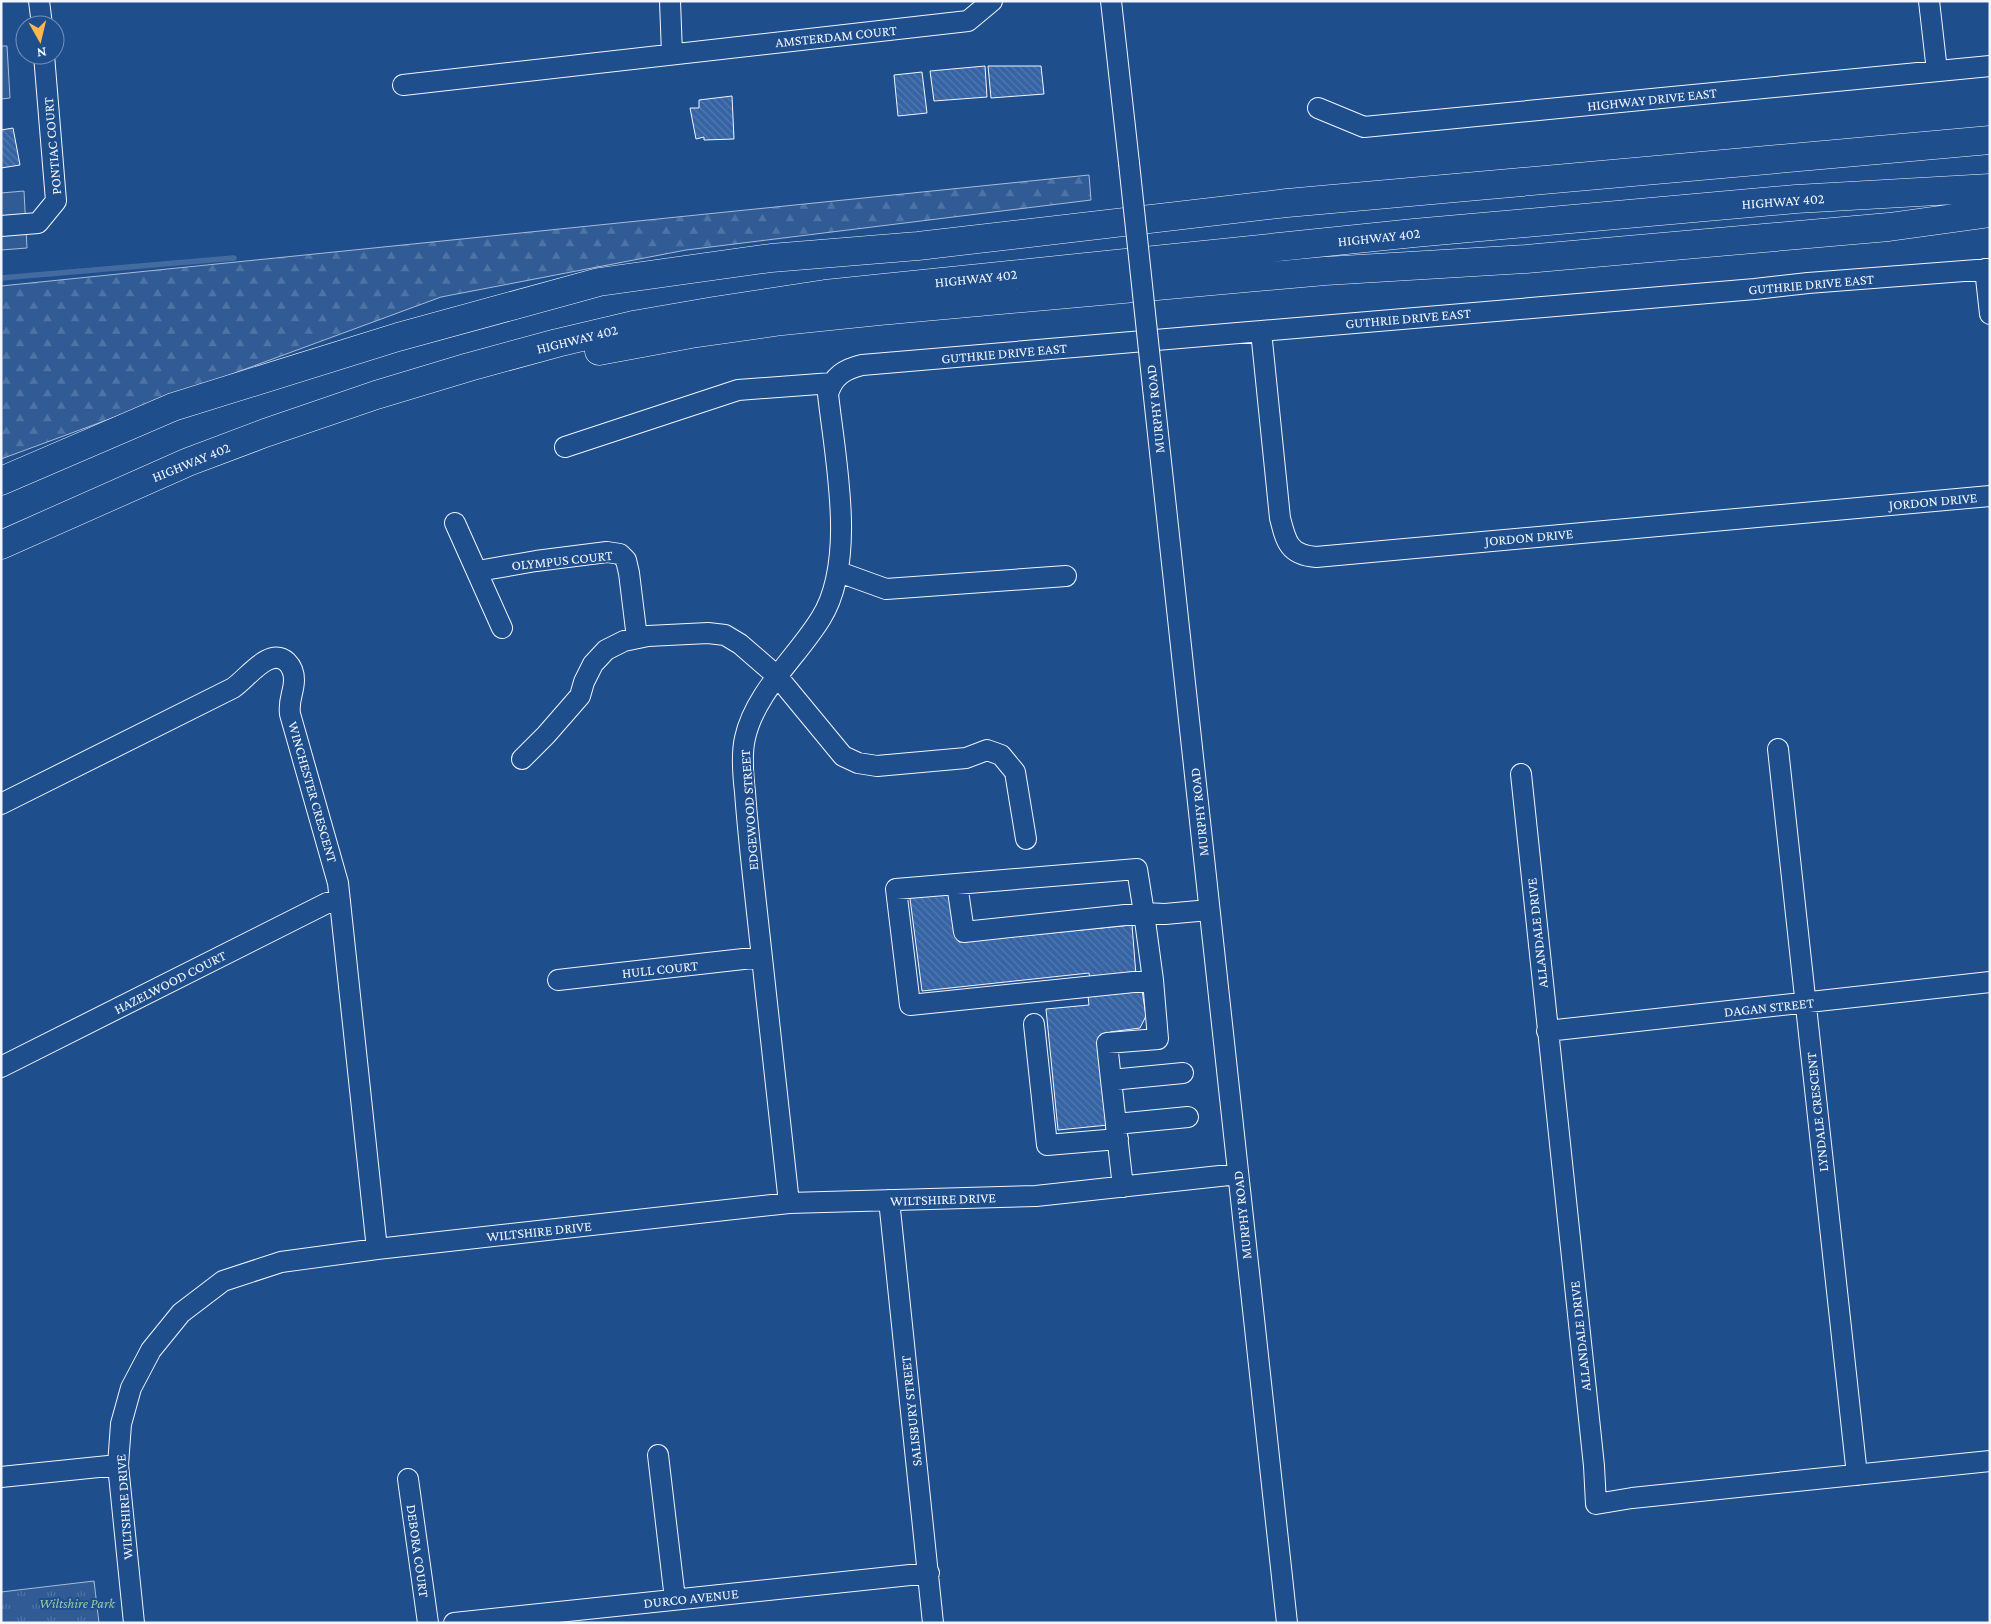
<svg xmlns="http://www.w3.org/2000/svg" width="1991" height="1624" viewBox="0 0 1991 1624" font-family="'Crimson Pro',serif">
	<defs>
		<pattern id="forest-firs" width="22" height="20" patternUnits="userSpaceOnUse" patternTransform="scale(1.25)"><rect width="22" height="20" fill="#305b95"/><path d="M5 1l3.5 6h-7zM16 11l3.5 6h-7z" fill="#4e73a5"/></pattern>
		<pattern id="park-tufts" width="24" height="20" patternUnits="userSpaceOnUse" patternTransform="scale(1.25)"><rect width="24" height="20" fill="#305b95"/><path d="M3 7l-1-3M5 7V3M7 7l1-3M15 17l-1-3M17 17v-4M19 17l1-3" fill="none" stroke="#4e73a5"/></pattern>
		<pattern id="building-back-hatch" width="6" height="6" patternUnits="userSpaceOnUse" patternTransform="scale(1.25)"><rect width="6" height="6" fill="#3563a3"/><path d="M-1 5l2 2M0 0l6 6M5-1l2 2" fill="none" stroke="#537ab1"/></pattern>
	</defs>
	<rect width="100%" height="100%" fill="#1f4e8c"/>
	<path fill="#305b95" stroke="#a8bbd7" d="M1,46H7L10,98L1,99Z
		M24,191L27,248L1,250V193Z"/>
	<path fill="url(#forest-firs)" stroke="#a8bbd7" d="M1089,175L1091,200L686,250L441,297L1,459V286Z"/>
	<path fill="url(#park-tufts)" stroke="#a8bbd7" d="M94,1581L99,1623H1V1592Z"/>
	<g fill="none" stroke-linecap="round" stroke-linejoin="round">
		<path stroke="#446ba0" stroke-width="5.5" d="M1,278L234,258"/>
	</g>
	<path fill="url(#building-back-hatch)" stroke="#f2f6ff" d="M985,66L987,97L934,101L930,71Z
		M988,66H1041L1044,94L991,98Z
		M922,72L927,113L898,116L894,75Z
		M732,96L734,139L704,140V137L696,139L690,108H699V100Z
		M13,128L20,165L1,168V130Z
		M952,888L959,942L1132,925L1136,975L1090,980L1089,973L922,991L909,891Z
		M1142,990L1146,1016L1140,1028L1110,1032L1100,1045L1108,1125L1058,1130L1046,1009L1089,1005L1088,996Z"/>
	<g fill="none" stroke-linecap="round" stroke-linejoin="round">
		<defs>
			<path id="minor" d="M39,1L42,25
				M670,1L672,54
				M1111,1L1129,163
				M1929,1L1937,71
				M403,85L968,21L992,1
				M1318,108L1364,127L1990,66
				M1,226L38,223L56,201L44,55
				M1985,269L1990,314
				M1261,331L1280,518C1286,542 1289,555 1316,557L1990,496
				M1153,388L1287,1623
				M565,447L738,390L832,383
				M455,523L502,628
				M478,571L536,561L607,552L620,554L626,560L629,573L637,638
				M839,572L886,589L1066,576
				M1778,749L1857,1475
				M522,759L546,735L580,696L584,682L593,664L606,650L624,641L648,636L708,633L725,635L740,644L777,676L843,756L858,763L877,766L966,758L987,750L1001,755L1015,772L1026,839
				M1521,774L1594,1466L1596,1504L1632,1498L1990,1461
				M1,804L233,688C247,679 269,646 287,662C292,667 294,673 294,680C294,692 288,700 290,714L338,883L377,1249
				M957,884L964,932L1144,913L1153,980
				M558,980L761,957
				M1034,1024L1047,1145L1118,1139
				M1547,1031L1990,982
				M1,1067L327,903L340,901
				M1183,1073L1111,1080L1107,1043L1158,1039L1153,980L910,1005L896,889L1137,869L1144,913L1165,914L1209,910
				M1111,1080L1116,1124L1188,1117
				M1116,1126L1123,1187
				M889,1200L933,1623
				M789,1203C776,1094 764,985 753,876C750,848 747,820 745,792C743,775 741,755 745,738C755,692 798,656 821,618C857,560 835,459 828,394C833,376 845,369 862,365L1755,289L1808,283L1990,269
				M658,1455L675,1599
				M1,1477L118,1465
				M408,1479L428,1623
				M134,1623L118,1465L121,1424L131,1388L151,1350L181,1313L223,1281L281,1262L377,1249L789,1203L1036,1196L1238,1174
				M454,1623L929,1573"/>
			<path id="highway" d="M599,351L691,334L782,321L879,311L1325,271L1526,259L1889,227L1990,213
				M1,481L173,407L398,337L599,282L771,258L918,246L1287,203L1990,140
				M1,545L188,462L265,433L376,395L469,367L557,343L633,325L714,311L825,294L1414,233L1796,199L1990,188"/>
		</defs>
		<use href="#minor" stroke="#f2f6ff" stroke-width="22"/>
		<use href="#highway" stroke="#f2f6ff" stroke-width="29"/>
		<use href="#minor" stroke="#1f4e8c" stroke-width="20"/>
		<use href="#highway" stroke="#1f4e8c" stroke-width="28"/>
		<defs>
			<path id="minor-bridge" d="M1129,163L1153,388"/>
		</defs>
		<use href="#minor-bridge" stroke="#f2f6ff" stroke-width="22" stroke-linecap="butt"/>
		<use href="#minor-bridge" stroke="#1f4e8c" stroke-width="20"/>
	</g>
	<g text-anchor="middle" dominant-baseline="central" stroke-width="4" stroke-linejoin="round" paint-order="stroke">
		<g font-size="14" fill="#f2f6ff" stroke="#1f4e8c">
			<text transform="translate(836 36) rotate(-6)">AMSTERDAM COURT</text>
			<text transform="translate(1652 99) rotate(-6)">HIGHWAY DRIVE EAST</text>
			<text transform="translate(52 146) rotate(-95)">PONTIAC COURT</text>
			<text transform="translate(1783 201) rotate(-4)">HIGHWAY 402</text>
			<text transform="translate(1379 237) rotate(-6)">HIGHWAY 402</text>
			<text transform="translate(976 278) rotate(-6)">HIGHWAY 402</text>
			<text transform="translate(1811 284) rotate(-5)">GUTHRIE DRIVE EAST</text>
			<text transform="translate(1408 318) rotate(-5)">GUTHRIE DRIVE EAST</text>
			<text transform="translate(577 339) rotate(-14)">HIGHWAY 402</text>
			<text transform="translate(1004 353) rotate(-5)">GUTHRIE DRIVE EAST</text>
			<text transform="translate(1155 409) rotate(-96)">MURPHY ROAD</text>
			<text transform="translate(191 462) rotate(-22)">HIGHWAY 402</text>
			<text transform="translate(1933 501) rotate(-5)">JORDON DRIVE</text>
			<text transform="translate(1529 537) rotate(-5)">JORDON DRIVE</text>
			<text transform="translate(562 560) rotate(-6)">OLYMPUS COURT</text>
			<text transform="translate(313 792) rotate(74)">WINCHESTER CRESCENT</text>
			<text transform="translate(749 810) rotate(-94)">EDGEWOOD STREET</text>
			<text transform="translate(1199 812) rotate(-96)">MURPHY ROAD</text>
			<text transform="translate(1537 933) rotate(-96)">ALLANDALE DRIVE</text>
			<text transform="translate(660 969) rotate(-6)">HULL COURT</text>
			<text transform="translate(170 982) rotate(-27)">HAZELWOOD COURT</text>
			<text transform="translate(1769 1007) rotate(-6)">DAGAN STREET</text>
			<text transform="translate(1817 1112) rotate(-96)">LYNDALE CRESCENT</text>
			<text transform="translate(943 1199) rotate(-2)">WILTSHIRE DRIVE</text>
			<text transform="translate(1242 1215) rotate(-96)">MURPHY ROAD</text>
			<text transform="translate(539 1231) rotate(-6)">WILTSHIRE DRIVE</text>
			<text transform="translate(1580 1336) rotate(-96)">ALLANDALE DRIVE</text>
			<text transform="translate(911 1411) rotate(-96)">SALISBURY STREET</text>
			<text transform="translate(124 1507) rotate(-94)">WILTSHIRE DRIVE</text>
			<text transform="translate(418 1551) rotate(82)">DEBORA COURT</text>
			<text transform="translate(691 1598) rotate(-6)">DURCO AVENUE</text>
		</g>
		<g font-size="14" font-style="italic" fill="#97c8a6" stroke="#1f4e8c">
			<text x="77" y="1603">Wiltshire Park</text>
		</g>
	</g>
	<rect width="1991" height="1624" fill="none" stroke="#f2f6ff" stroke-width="5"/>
	<g transform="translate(40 40) rotate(172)"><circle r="24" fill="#1f4e8c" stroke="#7391ba"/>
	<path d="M0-4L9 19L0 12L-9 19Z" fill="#ffb74d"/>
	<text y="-8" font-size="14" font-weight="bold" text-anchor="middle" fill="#f2f6ff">N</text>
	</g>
</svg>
